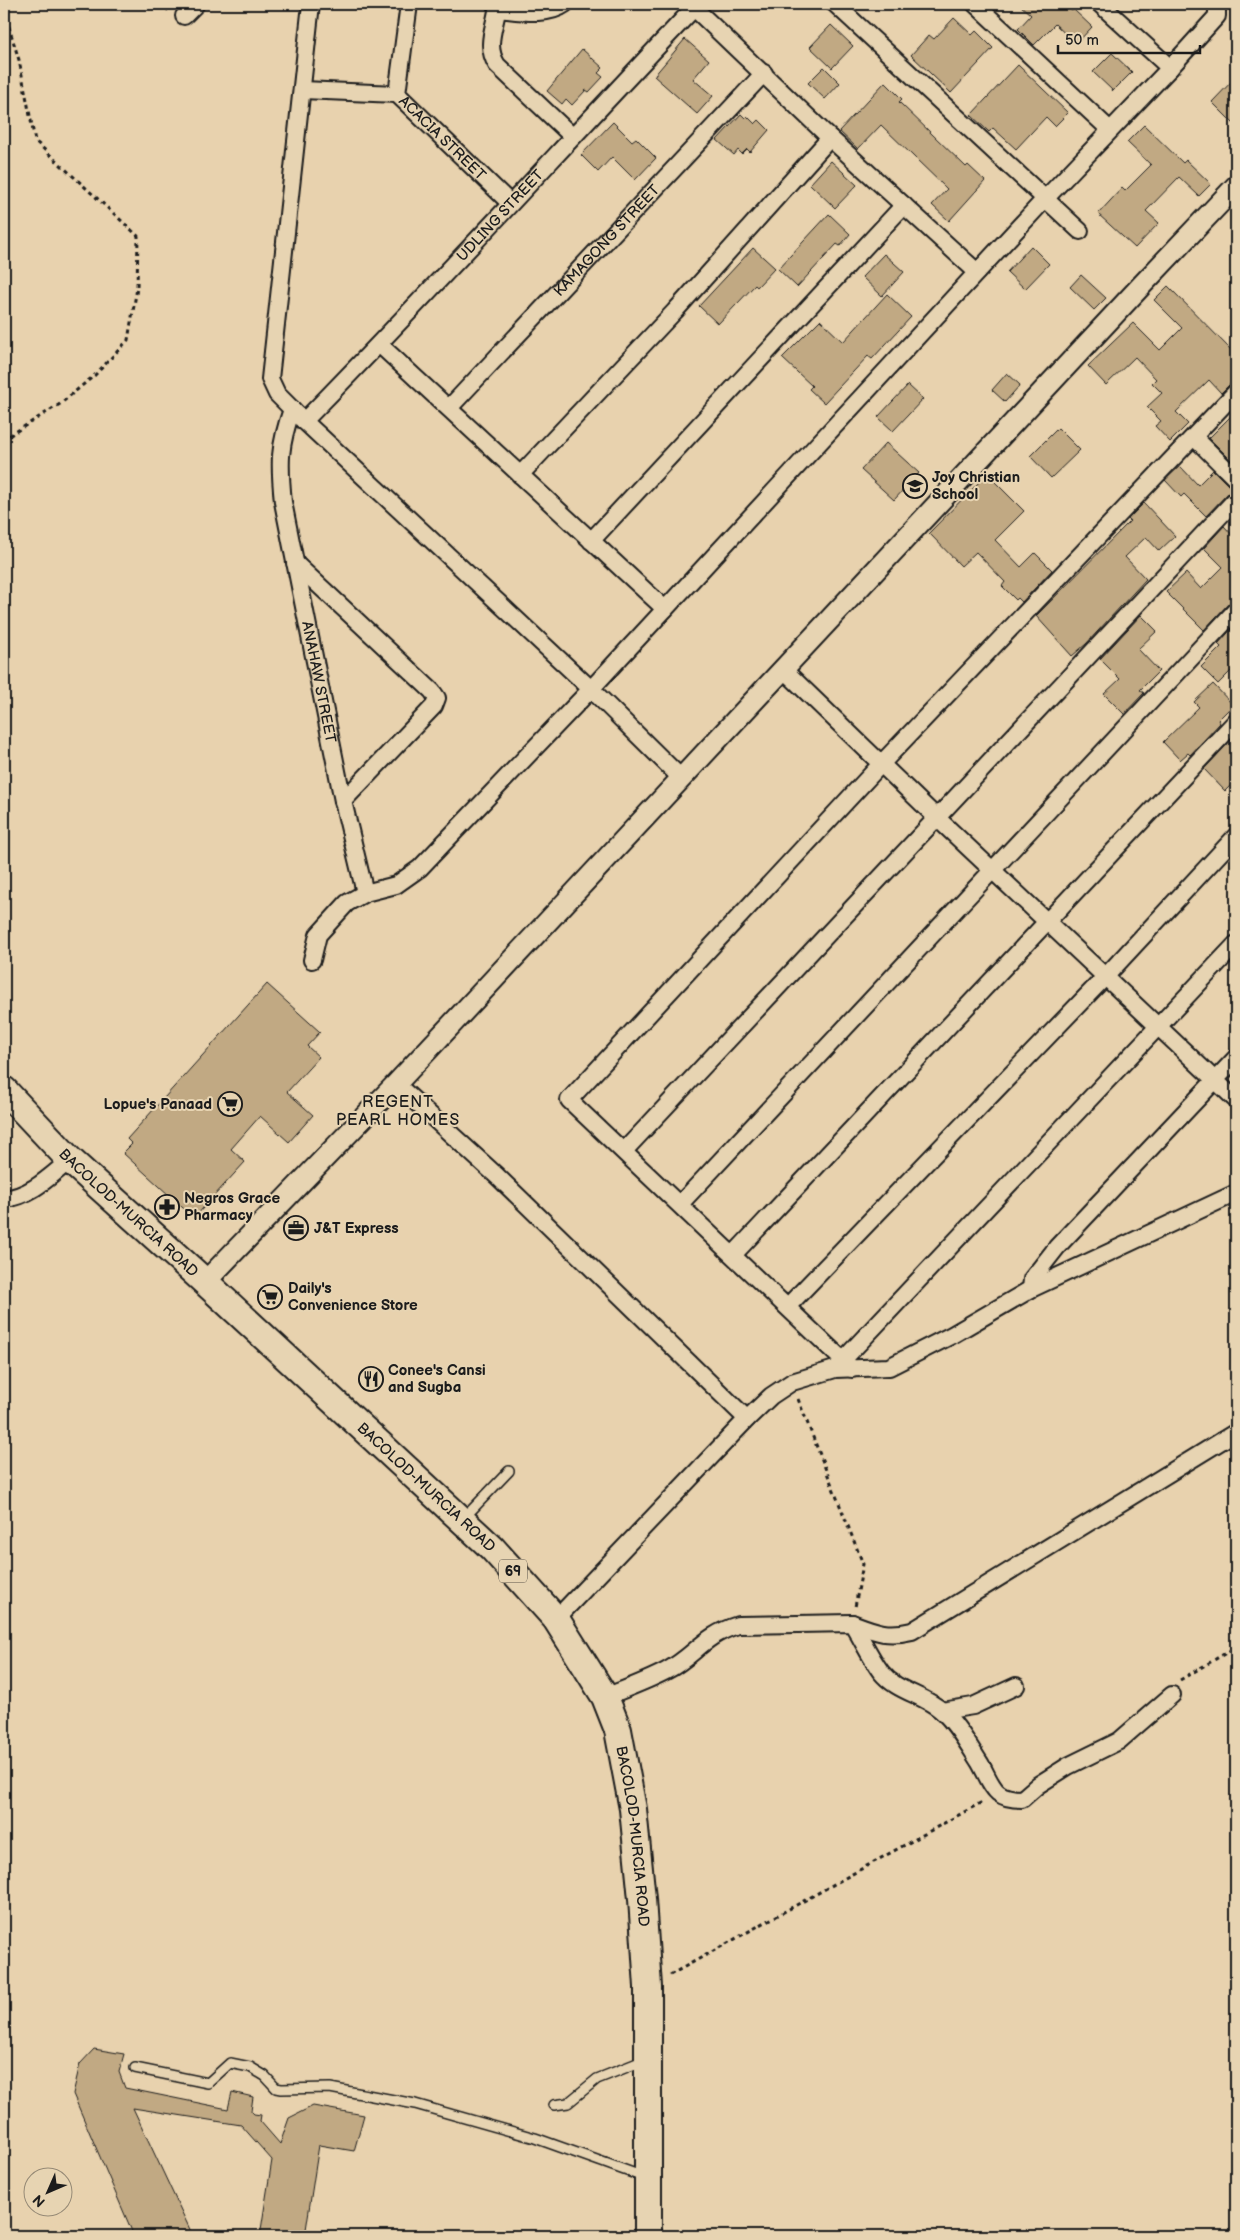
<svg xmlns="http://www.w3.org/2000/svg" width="1240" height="2240" viewBox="0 0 1240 2240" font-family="'Balsamiq Sans',sans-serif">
	<rect width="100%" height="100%" fill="#e8d2ae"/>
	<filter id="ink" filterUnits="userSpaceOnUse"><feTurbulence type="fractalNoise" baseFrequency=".02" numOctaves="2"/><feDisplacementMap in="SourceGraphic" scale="10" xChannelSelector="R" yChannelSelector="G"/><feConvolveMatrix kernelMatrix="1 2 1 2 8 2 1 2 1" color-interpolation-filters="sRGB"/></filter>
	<g filter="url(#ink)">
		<path fill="#c1a983" stroke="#1c1c1c" d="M1019,4H1064L1072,11L1073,9L1092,27L1076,44L1055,24L1034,45L1018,29L1031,15Z
			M954,18L972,35L976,31L993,48L951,93L911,55L929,35L934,39Z
			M831,25L853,46L832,68L810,47Z
			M685,39L709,60L693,79L713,96L697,114L654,76Z
			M582,49L603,68L598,73L603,77L589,92L586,90L572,105L566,99L562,104L547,91Z
			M1112,53L1132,72L1113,91L1093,72Z
			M1018,65L1068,113L1055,126L1046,117L1016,149L993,128L989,132L971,115Z
			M824,67L840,83L825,99L808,83Z
			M1236,77V126L1212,102Z
			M885,82L902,99L899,102L966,167L968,165L985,181L949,221L932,205L947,189L881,125L858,149L839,131Z
			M741,114L745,118L747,116L755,124L759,120L769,130L750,152L747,149L742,154L738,150L734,155L717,140Z
			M613,122L632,141L636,138L656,158L635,180L612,157L598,172L581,155Z
			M1144,125L1183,163L1186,160L1211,184L1199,196L1179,177L1146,211L1159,223L1135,248L1098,214L1122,188L1125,191L1151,165L1127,142Z
			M831,161L857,185L835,208L810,184Z
			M829,214L850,234L840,246L837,244L797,287L778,269Z
			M1031,246L1049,264L1025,289L1007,272Z
			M753,248L775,268L757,287L755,285L718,324L699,306Z
			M884,254L904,272L882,296L862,277Z
			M1081,275L1106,298L1094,310L1070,287Z
			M1168,286L1236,355V382L1229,385L1221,393L1209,380L1176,412L1188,424L1170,442L1155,426L1161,421L1147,407L1162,393L1152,383L1156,379L1135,357L1106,385L1088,366L1133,323L1160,350L1182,328L1154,300Z
			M887,294L911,317L872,359L868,356L824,403L809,389L812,386L782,358L820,320L843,342Z
			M1007,373L1020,385L1005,402L992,390Z
			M908,385L923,399L893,431L878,417Z
			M1236,411V465L1209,438Z
			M1058,428L1080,450L1051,478L1030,456Z
			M886,443L919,473L894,500L861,470Z
			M1180,466L1198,485L1213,470L1229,486L1236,489L1229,492L1206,516L1184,494L1181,497L1165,480Z
			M987,474L1024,511L995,540L1021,567L1035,553L1052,570L1022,602L1018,598L1016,600L1002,586L1005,582L976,552L961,566L929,533Z
			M1144,503L1175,536L1159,551L1146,537L1125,557L1146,579L1086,644L1072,656L1036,616L1130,521L1128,519Z
			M1224,526L1236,539V600L1229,603L1204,630L1166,592L1186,573L1201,589L1223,567L1204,548Z
			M1141,615L1157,631L1138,649L1159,671L1140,690L1144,693L1124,714L1104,694L1120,679L1100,659Z
			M1236,624V666L1218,684L1201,667L1221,647L1218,644Z
			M1213,684L1233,705L1218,720L1220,723L1190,755L1188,753L1180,760L1163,742L1199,707L1194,702Z
			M1234,737L1236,740V780L1225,791L1204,769Z
			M267,984L320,1032L307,1046L319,1057L287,1092L313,1115L289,1142L260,1116L231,1149L245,1162L194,1218L123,1153L132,1144L127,1139Z
			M94,2049L124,2054L119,2072L125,2088L228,2109L232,2092L253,2097L251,2111L254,2114L261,2115L260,2121L280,2144L289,2118L313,2106L364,2115L354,2151L319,2145L305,2236H260L272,2160L241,2125L133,2108L193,2236H134L73,2094L80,2064Z"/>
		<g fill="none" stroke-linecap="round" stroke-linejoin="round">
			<defs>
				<path id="service" d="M463,1519L509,1471
					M135,2068L208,2083L230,2063L250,2067L265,2076L276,2088L281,2089L330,2088L415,2104L535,2138L644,2177
					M554,2105L568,2103L597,2079L645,2060"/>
				<g id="minor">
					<path d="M311,4L270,379L277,394L304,421L591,689L681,778"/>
					<path id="s1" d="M409,4L397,94L509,202"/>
					<path d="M498,4C496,26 484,44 497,65L572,136"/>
					<path d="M690,4L830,138L977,272"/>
					<path d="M835,4L1080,231"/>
					<path d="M975,4L1110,130"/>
					<path d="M1100,4L1170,68"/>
					<path d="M497,9C519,11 547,17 565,4"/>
					<path d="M184,16L196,4"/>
					<path d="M302,90L397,94"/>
					<path d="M379,344L665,609"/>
					<path id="s2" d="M449,408L764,73"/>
					<path id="s3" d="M292,409C279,447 279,462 283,502L343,801L365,893"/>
					<path id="s4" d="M304,421C437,286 564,145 694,8"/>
					<path d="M1194,437L1236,479"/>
					<path d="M520,475L675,311L830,138"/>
					<path d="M591,541L904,205"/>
					<path d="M295,563L432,691L437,698L434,706L343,801"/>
					<path d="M784,670L936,817L1236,1100"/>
					<path d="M312,960L318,935L347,903L365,893L396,885L420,868L591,689L1044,200L1170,68L1217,16V4"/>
					<path d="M396,1084L497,1176L747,1419"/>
					<path d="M624,1151L1236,499"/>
					<path d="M4,1199C31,1196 49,1177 70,1160"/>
					<path d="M680,1204L1236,610"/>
					<path d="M733,1255L1236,721"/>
					<path d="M1031,1289L1032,1279L1057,1247L1236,1058"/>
					<path d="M788,1306L1105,977L1236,836"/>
					<path d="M844,1359L1236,944"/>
					<path d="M852,1369L569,1100L881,764L1236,392"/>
					<path d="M556,1619L747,1419L771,1396L792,1382L835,1369L889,1367L952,1335L1031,1289L1236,1193"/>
					<path d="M852,1623C876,1632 887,1637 912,1631L1236,1432"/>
					<path d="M605,1697C625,1689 647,1681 666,1671C695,1656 702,1636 738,1625L852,1623C862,1639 870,1657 881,1672C897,1692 923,1694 942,1711C957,1724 969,1746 980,1763C993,1786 993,1799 1022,1799L1038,1785L1068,1766L1119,1741L1172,1695"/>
					<path d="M942,1711L973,1706L1016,1686"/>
				</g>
				<path id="tertiary" d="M205,1282L396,1084L1141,286L1236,186"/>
				<g id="primary">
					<path id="s5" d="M4,1090L70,1160L205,1282L492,1548L556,1619L605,1697L618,1730L633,1809L642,1899L648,1987V2236"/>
				</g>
			</defs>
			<use href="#service" stroke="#1c1c1c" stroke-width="12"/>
			<use href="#minor" stroke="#1c1c1c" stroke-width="20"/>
			<use href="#tertiary" stroke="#1c1c1c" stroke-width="24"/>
			<use href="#primary" stroke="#1c1c1c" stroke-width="30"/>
			<path stroke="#1c1c1c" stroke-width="3" stroke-dasharray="4 4" stroke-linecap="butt" d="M152,4L168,10
				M4,11L19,60L35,141L138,236L137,288L128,340L95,375L60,404L4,439
				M798,1399L863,1564L855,1607
				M1180,1680L1236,1647
				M670,1975L984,1801"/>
			<use href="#service" stroke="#e7d4b2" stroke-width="9"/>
			<use href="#minor" stroke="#e7d4b2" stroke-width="16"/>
			<use href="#tertiary" stroke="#e7d4b2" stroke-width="20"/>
			<use href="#primary" stroke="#e7d4b2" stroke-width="26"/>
		</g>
	</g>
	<defs>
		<symbol id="school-ring" viewBox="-11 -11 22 22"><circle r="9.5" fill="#e7d4b2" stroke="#1c1c1c" stroke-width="1.5"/><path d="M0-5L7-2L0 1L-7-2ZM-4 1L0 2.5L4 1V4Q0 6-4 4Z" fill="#1c1c1c"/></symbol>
		<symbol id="supermarket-ring" viewBox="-11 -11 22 22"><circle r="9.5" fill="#e7d4b2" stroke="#1c1c1c" stroke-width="1.5"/><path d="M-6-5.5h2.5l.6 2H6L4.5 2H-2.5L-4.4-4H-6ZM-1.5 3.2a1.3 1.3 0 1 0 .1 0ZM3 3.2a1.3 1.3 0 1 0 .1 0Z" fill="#1c1c1c"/></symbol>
		<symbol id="pharmacy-ring" viewBox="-11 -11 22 22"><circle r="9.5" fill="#e7d4b2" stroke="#1c1c1c" stroke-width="1.5"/><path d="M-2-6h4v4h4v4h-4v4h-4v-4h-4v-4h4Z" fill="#1c1c1c"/></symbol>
		<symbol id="office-ring" viewBox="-11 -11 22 22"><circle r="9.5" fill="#e7d4b2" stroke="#1c1c1c" stroke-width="1.5"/><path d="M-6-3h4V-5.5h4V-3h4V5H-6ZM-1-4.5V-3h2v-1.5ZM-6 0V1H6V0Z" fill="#1c1c1c"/></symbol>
		<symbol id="restaurant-ring" viewBox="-11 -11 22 22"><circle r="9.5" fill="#e7d4b2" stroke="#1c1c1c" stroke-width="1.5"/><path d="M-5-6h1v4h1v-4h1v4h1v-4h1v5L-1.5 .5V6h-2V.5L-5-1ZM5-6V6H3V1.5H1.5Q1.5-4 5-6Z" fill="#1c1c1c"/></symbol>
	</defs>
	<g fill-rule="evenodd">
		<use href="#school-ring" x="901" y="472" width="28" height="28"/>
		<use href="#supermarket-ring" x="216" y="1090" width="28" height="28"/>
		<use href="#pharmacy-ring" x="153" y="1193" width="28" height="28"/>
		<use href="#office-ring" x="282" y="1214" width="28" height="28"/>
		<use href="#supermarket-ring" x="256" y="1283" width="28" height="28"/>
		<use href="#restaurant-ring" x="357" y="1365" width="28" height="28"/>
	</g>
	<g text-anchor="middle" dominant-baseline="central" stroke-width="4" stroke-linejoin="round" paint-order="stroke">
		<rect fill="#e7d4b2" stroke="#595349" stroke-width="1" x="499" y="1559.5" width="28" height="23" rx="4"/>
		<g font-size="14" font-weight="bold" fill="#1c1c1c">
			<text x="513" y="1571">69</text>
		</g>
		<g font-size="15" fill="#1c1c1c" stroke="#e7d4b2">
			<text stroke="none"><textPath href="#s1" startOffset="154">ACACIA STREET</textPath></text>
			<text stroke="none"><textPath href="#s4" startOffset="284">UDLING STREET</textPath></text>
			<text stroke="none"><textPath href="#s2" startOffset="230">KAMAGONG STREET</textPath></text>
			<text stroke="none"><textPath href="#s3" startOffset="278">ANAHAW STREET</textPath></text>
			<text stroke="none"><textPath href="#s5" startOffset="175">BACOLOD-MURCIA ROAD</textPath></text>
			<text stroke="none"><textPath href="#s5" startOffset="580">BACOLOD-MURCIA ROAD</textPath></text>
			<text stroke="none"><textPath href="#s5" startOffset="1000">BACOLOD-MURCIA ROAD</textPath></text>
		</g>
		<g font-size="15" font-weight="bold" fill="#1c1c1c" stroke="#e7d4b2" text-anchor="start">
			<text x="932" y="477">Joy Christian<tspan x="932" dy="17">School</tspan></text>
			<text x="212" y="1104" text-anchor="end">Lopue's Panaad</text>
			<text x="184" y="1198">Negros Grace<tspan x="184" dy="17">Pharmacy</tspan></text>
			<text x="314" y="1228">J&amp;T Express</text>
			<text x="288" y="1288">Daily's<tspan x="288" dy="17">Convenience Store</tspan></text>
			<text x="388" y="1370">Conee's Cansi<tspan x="388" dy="17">and Sugba</tspan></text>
		</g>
		<g font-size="16" letter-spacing="1" fill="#1c1c1c" stroke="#e7d4b2">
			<text x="398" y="1102">REGENT<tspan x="398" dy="18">PEARL HOMES</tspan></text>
		</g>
	</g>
	<rect width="1240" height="2240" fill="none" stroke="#e7d4b2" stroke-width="20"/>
	<rect x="10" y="10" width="1220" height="2220" fill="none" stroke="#1c1c1c" stroke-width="2" filter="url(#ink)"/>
	<g transform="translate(48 2192) rotate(225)"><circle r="24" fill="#e7d4b2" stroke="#968a76"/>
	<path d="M0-4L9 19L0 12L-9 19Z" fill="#1c1c1c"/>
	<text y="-8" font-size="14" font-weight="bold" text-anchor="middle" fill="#1c1c1c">N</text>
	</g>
	<path d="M1058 45v8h142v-8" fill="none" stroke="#1c1c1c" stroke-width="2.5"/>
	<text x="1065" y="45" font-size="15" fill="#1c1c1c" stroke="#e7d4b2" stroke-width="4" paint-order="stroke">50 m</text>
</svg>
